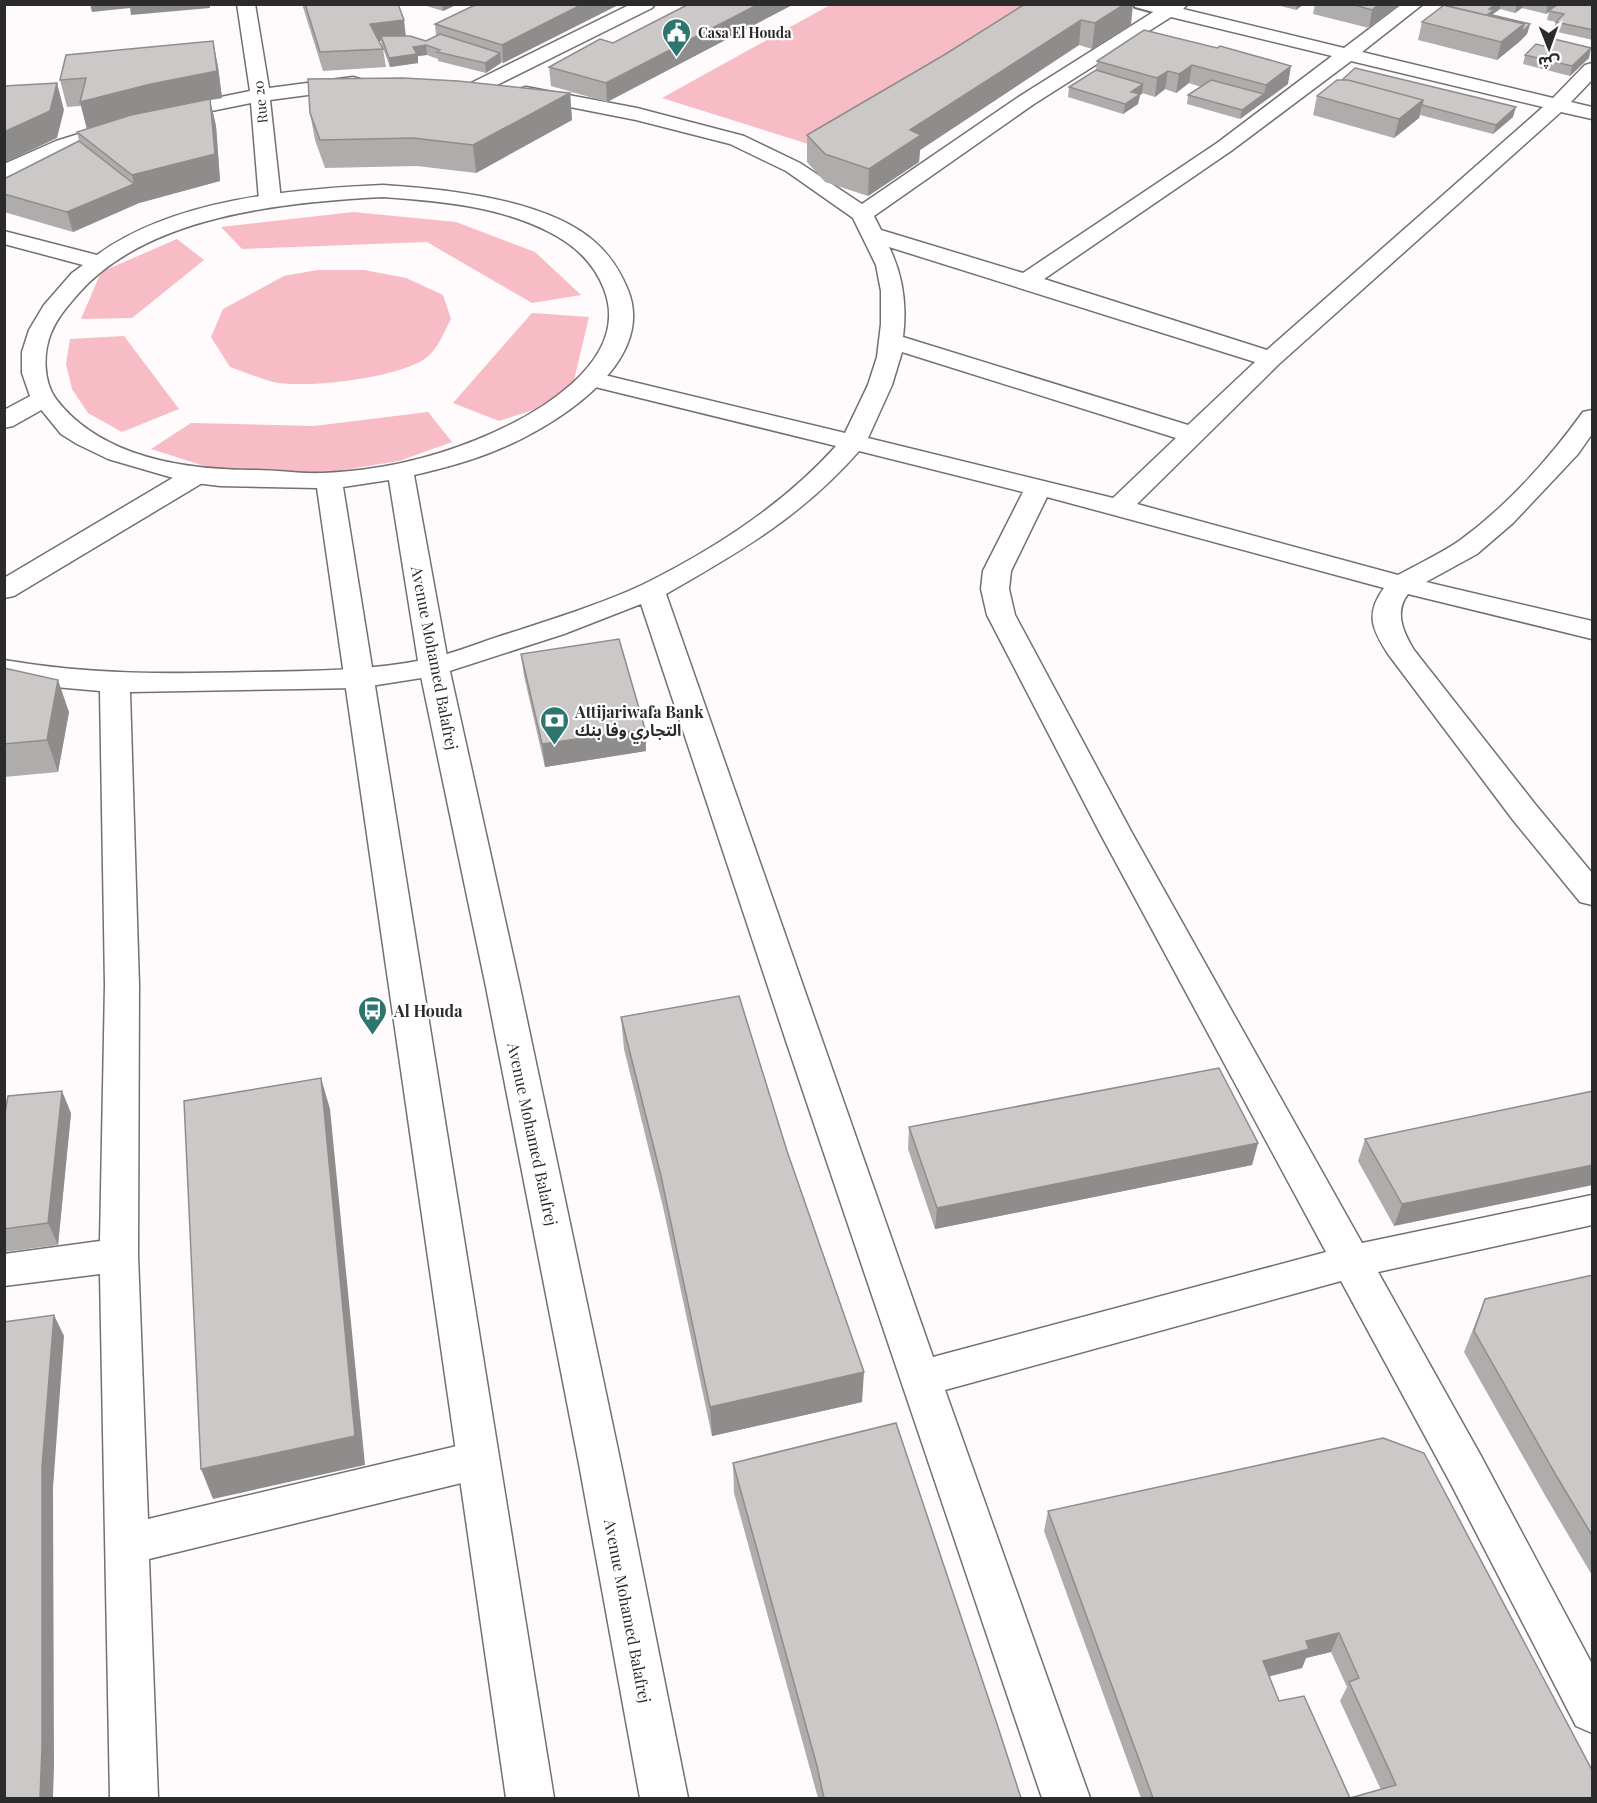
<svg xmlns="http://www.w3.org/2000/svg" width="1597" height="1803" viewBox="0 0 1597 1803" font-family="'Playfair Display','Noto Sans Arabic',serif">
	<rect width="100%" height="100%" fill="#fffafb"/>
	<path fill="#f7bcc5" d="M830,5H1032L821,148L662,98Z
		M353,212L456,222L535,252L581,295L532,303L427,242L242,249L221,227Z
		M177,239L204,260L132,318L81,319L101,272Z
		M317,270H364L406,278L443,295L451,319C444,332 438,349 426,358C399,378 306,389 273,382C259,378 244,372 230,367L211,337L223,309L284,276Z
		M532,313L589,317L574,380L555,403L499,421L453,403Z
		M124,336L179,409L122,432L88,413L72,389L66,364L70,339Z
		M428,412L452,442L399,461L318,474L220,471L151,449L191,423L314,426Z"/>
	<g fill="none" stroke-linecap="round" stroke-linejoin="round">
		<defs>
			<path id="service" d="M1134,4H1161L1174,8L1176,11L1168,16L1135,7Z"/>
			<path id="minor" d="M237,4H255L269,88L353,77L360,79L363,83L360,87L353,89L270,100L281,200L278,205L270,206L262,205L259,200L251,103L167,120L160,118L157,114L160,110L167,108L250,91Z
				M631,4H655L652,8L481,93H467L464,89L467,85Z
				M1166,4H1188L1183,9L1344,48L1402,4H1423L1362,52L1553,98L1585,65L1592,63V80L1571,102L1592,107V119L1561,112L1279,364L1137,504L1398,575C1418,564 1440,554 1459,541C1506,507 1549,459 1583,412L1592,410V434L1578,454L1513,523L1477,554L1426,582L1592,621V639L1408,594C1394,612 1403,632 1414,650L1535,804L1592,873V905L1580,902L1513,820L1388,654C1372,629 1365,614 1384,588L1047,497L1011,571L1009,589L1015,615L1132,833L1362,1243L1592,1195V1225L1378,1272L1481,1456L1592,1664V1733L1576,1726L1451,1484L1341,1281L945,1390L1090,1798H1042L787,1044L641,604L564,634L434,676L358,688L130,692L139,985L138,1255L148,1519L478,1441L493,1446L499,1460L493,1474L478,1479L149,1559L158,1798H110L100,1274L4,1286V1254L100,1241L105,985L100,691L55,687L4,678V660C91,675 166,674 253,672C312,671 370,671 428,659C456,653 483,641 510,633C553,619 601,604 642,585C713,550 783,505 836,446L583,384L580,379L583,374L592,372L845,433L868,385L877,357L881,324V291L876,265L853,218L786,171L730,144L636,120L519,97L516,93L519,89L526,87L637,108L744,136L800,163L862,204L1020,96ZM1171,17L1332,56L1217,143L1023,273L881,230L874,216L1034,104ZM1351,61L1543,107L1267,350L1044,279L1231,151ZM889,247L1255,362L1188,425L903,337C907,306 903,275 889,247ZM902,352L1176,438L1113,498L868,438L892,385ZM859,451L1023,492L983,571L981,589L987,615L1100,833L1326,1252L933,1357L666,594C741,551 801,517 859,451Z
				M120,121L127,123L130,127L127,131L70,149L4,178V164L56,141Z
				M43,392L52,394L55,399L52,404L13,426L4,428V410L34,394Z
				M195,468L204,470L208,476L204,482L14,596L4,598V578L186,470Z"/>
			<path id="tertiary" d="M383,185C445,189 547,199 595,242C611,256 620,271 628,290C658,365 549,430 492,452C467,462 440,469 414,475L449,667L520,987L621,1464L688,1798H640L579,1464L486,987L419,667L389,480L343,487L554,1798H506L317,488L220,486L187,482L108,459L77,444L61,434L30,396L22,373V352L29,330L44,305L72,273L83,265L4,244V231L97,255C174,199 291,189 383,185ZM383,197C439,201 499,206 549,232C575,245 594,263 604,289C633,363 531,418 476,440C429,459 375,471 323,473C300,474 278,470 255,470C186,470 101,458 56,399C43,381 43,353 51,333C57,318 67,307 78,294C147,215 285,202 383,197Z"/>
		</defs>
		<use href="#service" stroke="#747071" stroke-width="4"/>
		<use href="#minor" stroke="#747071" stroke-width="3"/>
		<use href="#tertiary" stroke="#747071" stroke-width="3"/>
		<use href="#service" fill="#fff" fill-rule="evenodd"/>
		<use href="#minor" fill="#fff" fill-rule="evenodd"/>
		<use href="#tertiary" fill="#fff" fill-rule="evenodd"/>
	</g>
	<path fill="#afacac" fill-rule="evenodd" d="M302,4H407L399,6L406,36L426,41L436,36L435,24L477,4H620L503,63L501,62L486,73L438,61V59L427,55L418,56V63L390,67L382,46L381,41H379L383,49L386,67L323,71Z
		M420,4H458L443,11Z
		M689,4H794L607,102L551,86L549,67L613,43Z
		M1025,4L1131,25L1092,49L1079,45L920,150L919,162L868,196L825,182L807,162V135L944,55Z
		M1273,4H1304L1296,10Z
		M1315,4H1400L1369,28L1313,14Z
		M1449,4H1555L1554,7L1593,4V40L1553,31L1556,22L1547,20L1549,12L1546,14L1522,8L1515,13L1500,9L1493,14V15L1530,24L1527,34L1519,42L1497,60L1418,40L1422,22Z
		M1144,30L1288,84L1240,119L1187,104L1188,95L1201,87L1189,83L1176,93L1165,89L1155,97L1142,93L1140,95L1138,104L1123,114L1068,97L1069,87L1096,70L1097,61Z
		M213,41L218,67L222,98L210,100L216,126L220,181L139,203L73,232L4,212V179L79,141L77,132L87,129L81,106L67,107L60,80Z
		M1525,55L1589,58L1570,76L1523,64Z
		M1337,80L1513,117L1493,134L1420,115L1419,118L1394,138L1313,115L1317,96Z
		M570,93L572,120L476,173L417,166L325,168L315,140L310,113Z
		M521,654L645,729L646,751L545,767L524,676Z
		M4,668L69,712L58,772L4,777Z
		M621,1017L862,1402L712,1436L663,1207L624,1049Z
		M1593,1091L1394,1226L1358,1161L1365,1139Z
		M71,1113L58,1245L4,1252V1118Z
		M909,1127L1258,1143L1252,1165L935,1229L908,1149Z
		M1593,1275V1577L1546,1497L1464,1352L1485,1299Z
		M1383,1438L1593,1798H1141L1044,1531L1048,1511ZM1331,1652L1347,1687L1340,1701L1381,1790L1350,1798L1279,1701L1269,1676L1302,1668L1306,1658Z
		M733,1463L1021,1798H818L734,1493Z"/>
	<path fill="#8f8c8c" d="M90,4H210V8L131,15L130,8L92,12Z
		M442,4H458L443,11Z
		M583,4H620L503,63L502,45Z
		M759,4H794L607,102L606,83Z
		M1125,4H1133L1131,25L1092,49L1095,23Z
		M1297,4H1304L1296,10Z
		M1379,4H1400L1369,28L1372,10Z
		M1495,4H1501L1500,9L1493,14L1492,19L1486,23L1489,9Z
		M1517,4H1523L1522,8L1515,13Z
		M1548,4H1555L1554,7L1546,14Z
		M404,20L406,38L381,36V41L372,42L370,24Z
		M1081,20L1079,45L920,150L919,162L868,196L869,169L910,130Z
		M1524,24L1519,42L1497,60L1501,42Z
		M1530,24L1527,34L1519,42L1521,33Z
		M213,41L218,67L222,98L210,100L216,126L220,181L139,203L73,232L67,212L134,184L132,175L87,129L80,102Z
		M426,45L427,55L418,56V63L390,67L389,58L413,47Z
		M1591,48L1589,58L1570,76L1572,66Z
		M500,53L501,63L486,73L485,63Z
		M1192,65L1189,83L1176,93L1179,74Z
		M1291,66L1288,84L1240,119L1242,110L1264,94L1266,85Z
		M1168,71L1165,89L1155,97L1157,78Z
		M57,83L64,110L57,138L4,163V132Z
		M1143,84L1142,94L1140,95L1138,104L1123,114L1125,104L1131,92Z
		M570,93L572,120L476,173L473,145Z
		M1423,100L1419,118L1394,138L1399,119Z
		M1516,107L1513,117L1493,134L1496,125Z
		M58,680L69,712L58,772L47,740Z
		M645,729L646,751L545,767L542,744Z
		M321,1078L330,1109L365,1465L213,1499L201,1469Z
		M62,1091L71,1113L58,1245L48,1223Z
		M1258,1143L1252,1165L935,1229L937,1208Z
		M1593,1165V1185L1394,1226L1402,1204Z
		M54,1315L64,1336L53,1488L54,1765L53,1798H40L42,1467Z
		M864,1372L862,1402L712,1436L710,1407Z
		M1339,1633L1331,1652L1306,1658L1302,1668L1256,1680L1263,1661L1306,1641Z"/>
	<path fill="#ccc8c8" stroke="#8f8c8c" stroke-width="1.5" fill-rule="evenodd" d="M305,4H398L404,20L370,24L383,49L320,52Z
		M477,4H583L502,45L435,24Z
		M689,4H759L606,83L549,67L600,39L613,43Z
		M1025,4H1125L1095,23L1081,20L910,130L921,135L869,169L825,154L807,135L944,55Z
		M1351,4H1379L1372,10Z
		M1449,4H1495L1489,9L1494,10L1488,14L1530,24L1521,33L1524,24L1447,6Z
		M1558,4H1593V30L1556,22L1564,14L1549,11Z
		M1444,5L1524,24L1501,42L1422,22Z
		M1144,30L1217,48L1220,46L1291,66L1266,85L1192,65L1179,74L1168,71L1157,78L1097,61Z
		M440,34L500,53L485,63L437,52L440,50L426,45L413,47L417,54L389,58L381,36H410L426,41Z
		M1554,39L1591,48L1572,66L1525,55L1536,44L1547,47Z
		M213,41L217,71L151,84L80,102L86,78L60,80L66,55Z
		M1355,68L1516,107L1496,125L1422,105L1423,100L1348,80H1342Z
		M1096,70L1143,84L1131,92L1140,94L1125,104L1069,87Z
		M403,78L458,81L570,93L473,145L413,138L320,140L310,113L308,79Z
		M1211,80L1264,94L1242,110L1188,95Z
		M1337,80H1348L1423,100L1399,119L1317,96Z
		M57,83L50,111L4,132V86Z
		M210,99L215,154L132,175L77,132L131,115Z
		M79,141L134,184L67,212L4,194V179Z
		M619,639L645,729L542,744L521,654Z
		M4,668L58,680L47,740L4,744Z
		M739,996L787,1151L864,1372L710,1407L661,1176L621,1017Z
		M1219,1068L1258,1143L937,1208L909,1127Z
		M321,1078L355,1436L201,1469L184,1101Z
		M62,1091L48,1223L4,1229V1118L8,1096Z
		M1593,1091V1165L1402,1204L1365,1139Z
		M1593,1275V1537L1557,1477L1474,1331L1485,1299Z
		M54,1315L42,1467V1747L40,1798H4V1322Z
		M896,1423L997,1724L1021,1798H824L817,1766L733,1463Z
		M1383,1438L1424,1453L1593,1772V1798H1153L1048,1511ZM1339,1633L1359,1678L1349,1682L1396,1785L1350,1798L1304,1696L1279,1701L1263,1661L1309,1649L1306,1641Z"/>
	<defs>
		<symbol id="civic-pin" viewBox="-11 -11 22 30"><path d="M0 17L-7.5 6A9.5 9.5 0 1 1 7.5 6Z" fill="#2d7670" stroke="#fff"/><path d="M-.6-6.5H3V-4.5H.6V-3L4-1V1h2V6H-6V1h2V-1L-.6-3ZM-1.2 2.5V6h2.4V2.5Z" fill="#fff"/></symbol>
		<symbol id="bank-pin" viewBox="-11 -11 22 30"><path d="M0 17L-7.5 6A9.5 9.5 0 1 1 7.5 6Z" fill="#2d7670" stroke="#fff"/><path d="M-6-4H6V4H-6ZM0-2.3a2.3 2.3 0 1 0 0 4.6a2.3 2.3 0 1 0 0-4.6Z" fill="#fff"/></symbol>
		<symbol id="bus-pin" viewBox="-11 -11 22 30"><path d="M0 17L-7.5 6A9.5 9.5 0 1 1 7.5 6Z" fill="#2d7670" stroke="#fff"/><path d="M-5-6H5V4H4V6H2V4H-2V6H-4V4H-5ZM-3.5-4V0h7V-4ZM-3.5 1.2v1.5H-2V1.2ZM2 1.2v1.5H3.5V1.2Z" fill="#fff"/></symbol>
	</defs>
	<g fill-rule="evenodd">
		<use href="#civic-pin" x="660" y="16" width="33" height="45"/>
		<use href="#bank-pin" x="538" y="704" width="33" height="45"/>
		<use href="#bus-pin" x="356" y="994" width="33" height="45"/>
	</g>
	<g text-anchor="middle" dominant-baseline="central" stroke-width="4.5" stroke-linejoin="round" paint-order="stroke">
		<g font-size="14" font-weight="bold" fill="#2c2b2b" stroke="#fff" text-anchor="start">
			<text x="698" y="32">Casa El Houda</text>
		</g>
		<g font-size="14" fill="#2c2b2b" stroke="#fff">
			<text transform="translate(260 102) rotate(-96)">Rue 20</text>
		</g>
		<g font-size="16" fill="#2c2b2b" stroke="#fff">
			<text transform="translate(435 658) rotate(79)">Avenue Mohamed Balafrej</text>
			<text transform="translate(533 1134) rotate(78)">Avenue Mohamed Balafrej</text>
			<text transform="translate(628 1611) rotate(79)">Avenue Mohamed Balafrej</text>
		</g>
		<g font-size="16" font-weight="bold" fill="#2c2b2b" stroke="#fff" text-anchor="start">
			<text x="575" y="711">Attijariwafa Bank<tspan x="575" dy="18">التجاري وفا بنك</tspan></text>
			<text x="394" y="1010">Al Houda</text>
		</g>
	</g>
	<rect width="1597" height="1803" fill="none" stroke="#2c2b2b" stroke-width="12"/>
	<g transform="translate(1549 48) rotate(179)" stroke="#ffffff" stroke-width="4.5" paint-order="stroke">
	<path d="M0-4.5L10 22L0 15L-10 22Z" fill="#2c2b2b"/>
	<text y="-9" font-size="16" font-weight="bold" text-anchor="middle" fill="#2c2b2b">ش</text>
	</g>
</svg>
